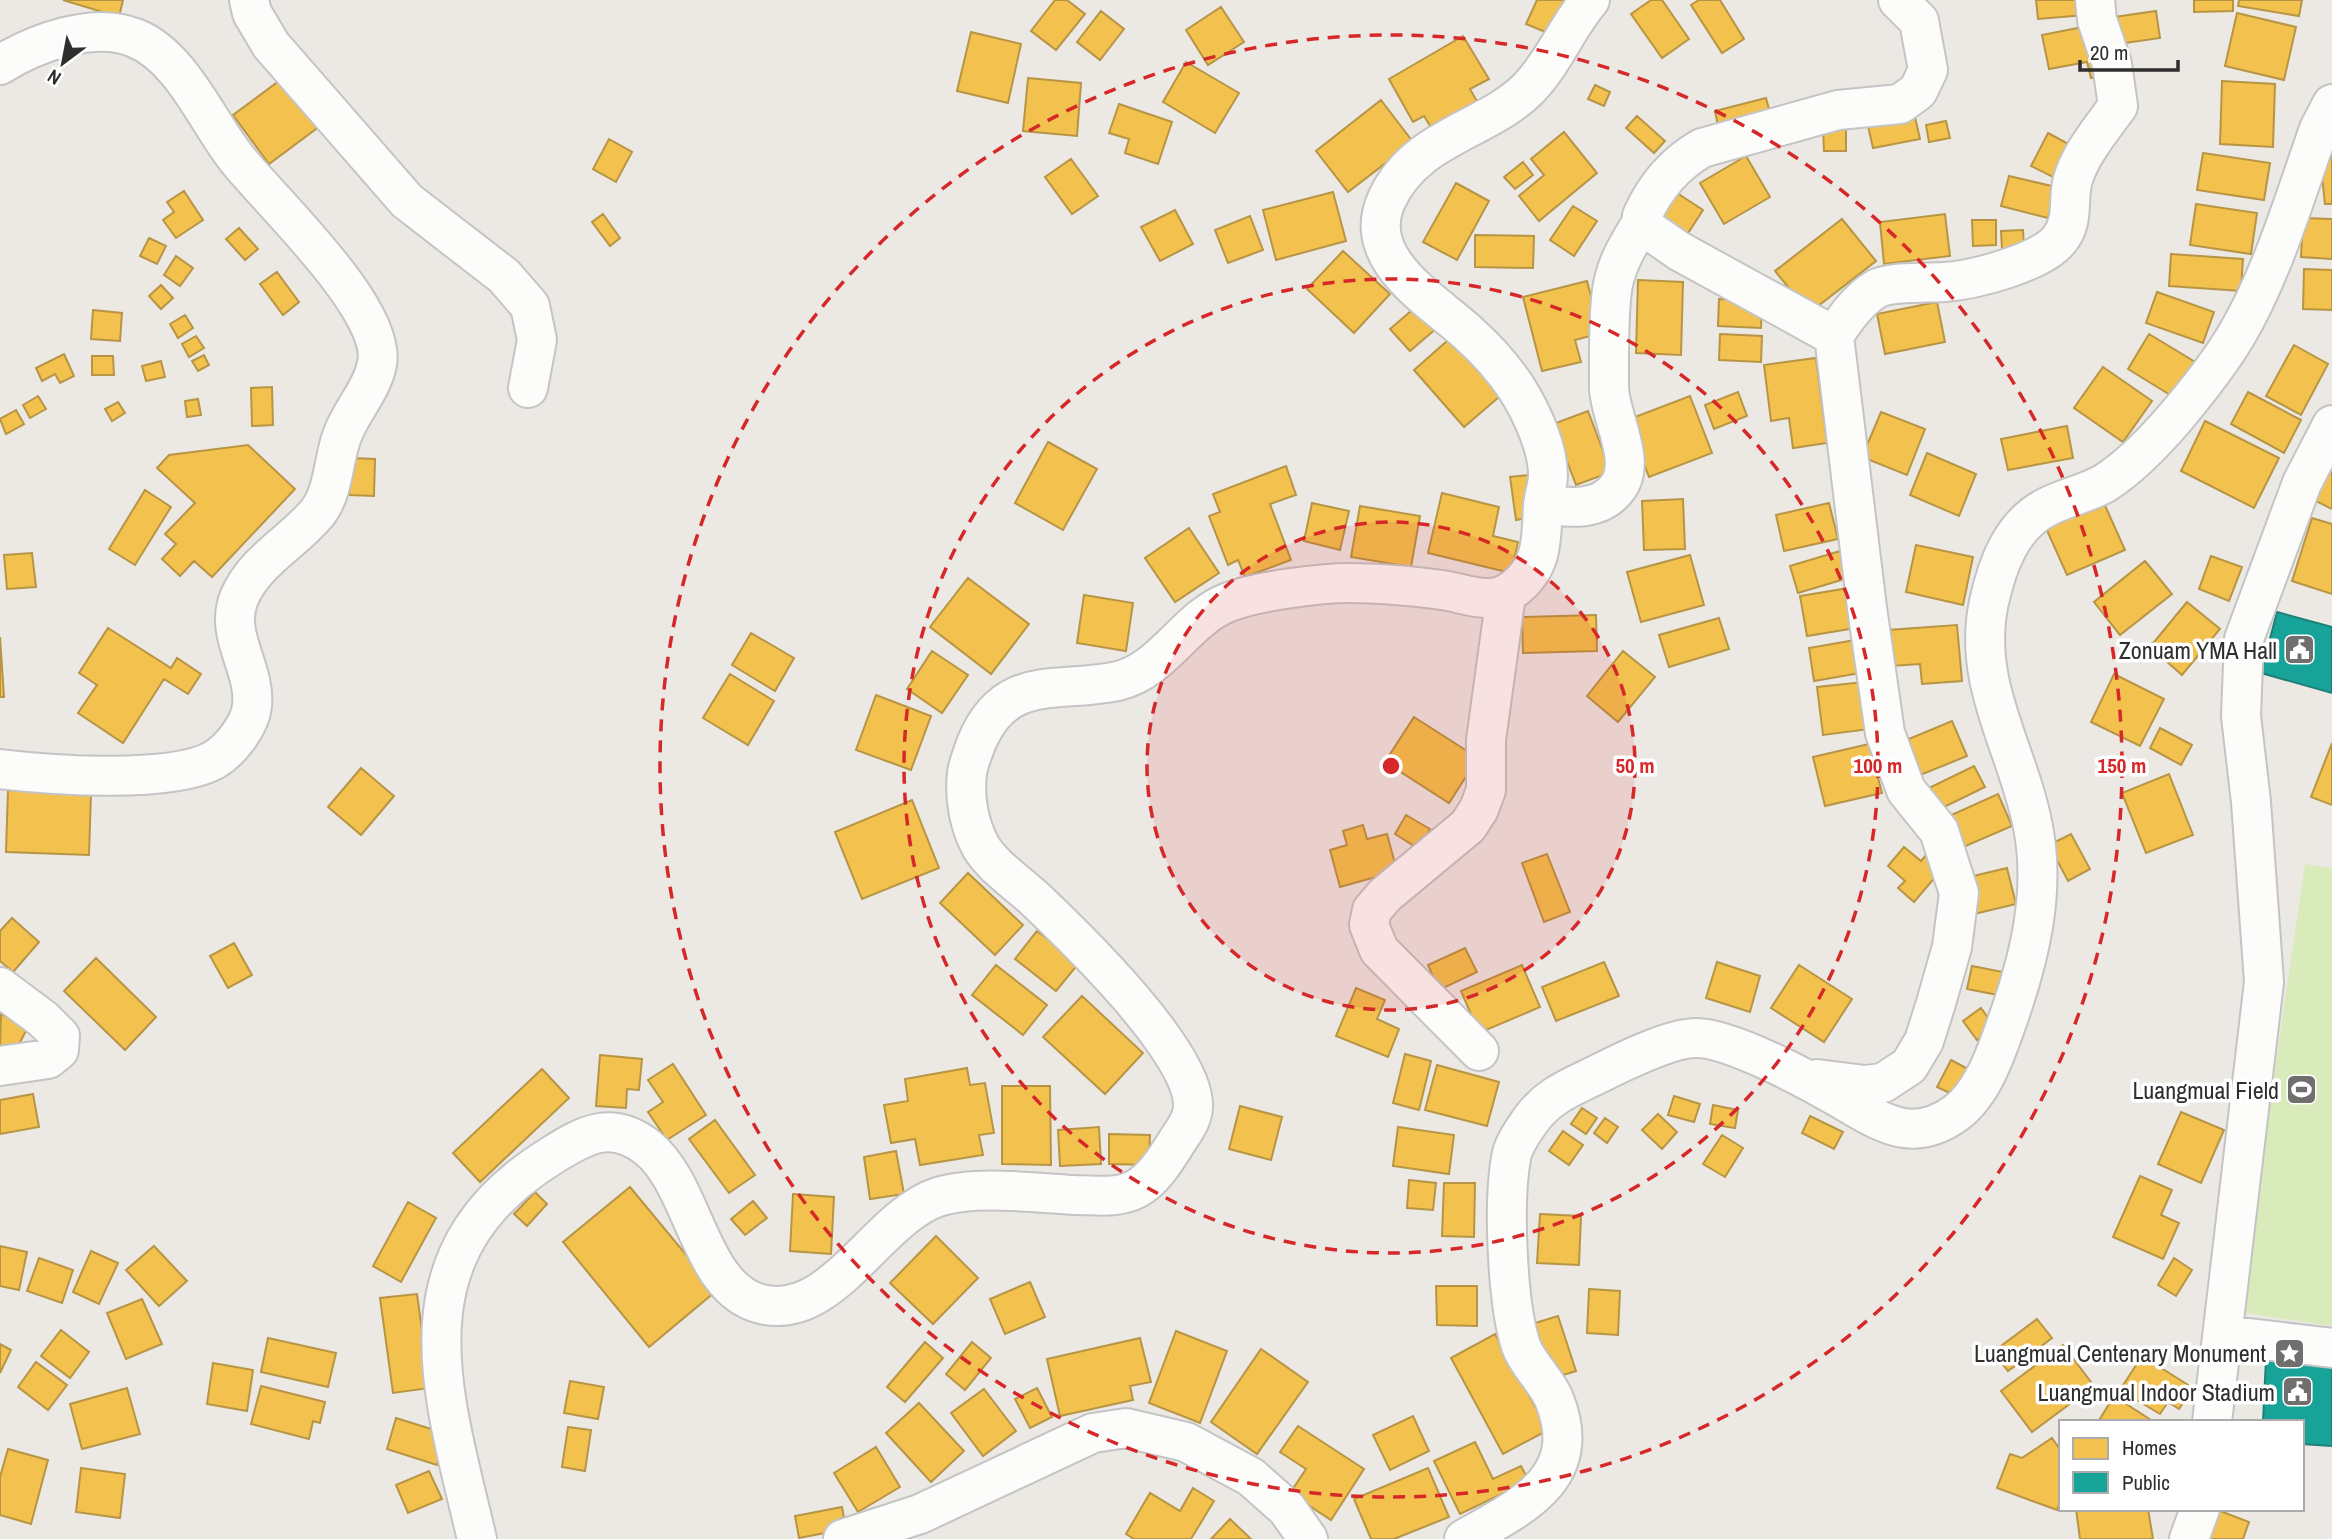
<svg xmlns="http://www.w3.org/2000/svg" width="2332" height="1539" viewBox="0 0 2332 1539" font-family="'Archivo Narrow',sans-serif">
	<rect width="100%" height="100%" fill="#ece8e4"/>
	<path fill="#d9eabb" d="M2305,864L2332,868V1326L2239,1312Z"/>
	<path fill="#f2c14e" stroke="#b79544" stroke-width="2" d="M63,0H123L119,17Z
		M1055,0H1067L1085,14L1056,50L1031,31Z
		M1537,0H1565L1550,34L1526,24Z
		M1651,0H1662L1689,39L1662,58L1631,14Z
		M1699,0H1720L1744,39L1722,53L1691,5Z
		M2036,0H2083L2085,15L2038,19Z
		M2194,0H2233V11L2194,12Z
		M2239,0H2302L2299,16L2238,6Z
		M1221,7L1244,42L1208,65L1186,30Z
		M1101,11L1124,29L1100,60L1077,42Z
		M2156,11L2160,38L2111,45L2107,18Z
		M2237,13L2296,27L2284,80L2225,66Z
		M2093,25L2103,76L2091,78L2087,62L2049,69L2042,35Z
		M971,32L1021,44L1008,103L957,91Z
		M1463,36L1489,79L1470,89L1478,103L1432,129L1424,116L1413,122L1389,79Z
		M1186,62L1239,93L1215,133L1163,102Z
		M283,78L320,126L269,164L233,115Z
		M1028,78L1081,83L1077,136L1023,131Z
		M2222,81L2275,84L2273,147L2220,144Z
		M1595,85L1610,92L1604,106L1588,99Z
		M1766,98L1771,116L1719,130L1715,111Z
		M1381,100L1413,142L1348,192L1316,151Z
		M1119,104L1172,122L1158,164L1125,153L1129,139L1109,133Z
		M1637,116L1665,141L1654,153L1626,128Z
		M1915,117L1920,139L1873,148L1868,126Z
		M1946,121L1950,138L1929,142L1926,125Z
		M1846,128V151H1824L1823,129Z
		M1564,132L1597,173L1539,221L1519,196L1544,175L1531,159Z
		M2048,133L2074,147L2057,179L2031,166Z
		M609,139L632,152L616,182L593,169Z
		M2332,148V204H2325L2319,149Z
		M2203,153L2270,163L2264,200L2197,190Z
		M1746,156L1770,197L1724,224L1700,183Z
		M1071,159L1098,196L1072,214L1045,177Z
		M1523,162L1533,175L1515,189L1504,177Z
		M2009,176L2056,187L2048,218L2001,206Z
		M1456,183L1489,201L1457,260L1423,242Z
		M184,191L203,220L176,238L163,220L174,212L167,202Z
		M1674,191L1703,210L1683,241L1653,220Z
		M1333,192L1346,241L1276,260L1263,210Z
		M2196,204L2257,213L2251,254L2190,245Z
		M1573,206L1597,221L1574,256L1550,240Z
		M1175,210L1193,244L1160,261L1141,227Z
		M603,214L620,238L610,246L592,222Z
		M1945,214L1950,256L1884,264L1880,222Z
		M1250,216L1263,250L1228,263L1215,230Z
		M2303,218L2332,219V259L2301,257Z
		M1842,219L1876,261L1809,313L1775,271Z
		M1972,220H1996V245L1973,246Z
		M239,228L258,249L245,260L226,239Z
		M2023,230L2024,248L2002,249L2001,231Z
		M1475,235L1534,236L1533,268L1475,267Z
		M149,238L166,246L157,264L140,256Z
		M1343,251L1390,294L1354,333L1307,289Z
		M2171,254L2243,259L2241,291L2169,286Z
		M176,256L193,268L180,286L164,275Z
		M2304,269L2332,270V310L2303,309Z
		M277,272L299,302L283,315L260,284Z
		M1638,280L1683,282L1681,355L1636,353Z
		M1587,281L1601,333L1575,340L1581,362L1542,371L1523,297Z
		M161,285L173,298L161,309L149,296Z
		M2157,292L2214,312L2203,343L2146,323Z
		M1719,299L1762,301L1761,328L1718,326Z
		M1937,302L1945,342L1885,354L1877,314Z
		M1418,305L1438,327L1410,351L1390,329Z
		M93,310L122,313L120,341L91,339Z
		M185,315L193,328L178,338L170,324Z
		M1455,334L1506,391L1464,427L1414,370Z
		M1720,334L1762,336L1761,362L1719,360Z
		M2149,334L2197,363L2175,398L2128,369Z
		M196,336L204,348L189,357L182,344Z
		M2294,345L2328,364L2301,415L2266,396Z
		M64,354L74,376L60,383L55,374L42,381L36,368Z
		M204,355L209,365L198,371L192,361Z
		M92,356H113L114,375H92Z
		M1816,358L1827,443L1793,448L1789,418L1771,421L1764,365Z
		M161,361L165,377L146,381L142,366Z
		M2103,367L2152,401L2123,442L2074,408Z
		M272,387L273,425L252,426L251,388Z
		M1738,392L1747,416L1714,429L1705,405Z
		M2248,392L2301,420L2284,453L2231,424Z
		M38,396L46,409L30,418L23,405Z
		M1690,396L1712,453L1649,477L1627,420Z
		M198,399L201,415L187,417L185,401Z
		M118,402L125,413L112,421L105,409Z
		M16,410L24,424L6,434L0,419Z
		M1588,411L1611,472L1576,485L1553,424Z
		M1881,412L1925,429L1907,475L1862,457Z
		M2205,421L2279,458L2254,508L2181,471Z
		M2067,426L2073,458L2008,470L2001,439Z
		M1048,442L1097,469L1063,530L1015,503Z
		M248,445L295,489L212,577L194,561L180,576L162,559L176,544L165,534L195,503L157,468L169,455Z
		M1927,453L1976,474L1959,516L1910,495Z
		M351,458L375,459L374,496L349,495Z
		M2332,459V509L2312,499Z
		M1286,466L1296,495L1270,504L1291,560L1245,577L1238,560L1228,565L1209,516L1220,512L1213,494Z
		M1529,475L1534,517L1516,520L1510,477Z
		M145,490L171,507L135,565L109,549Z
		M1442,493L1499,507L1493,536L1518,542L1511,573L1428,553Z
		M1683,499L1685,549L1644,550L1642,501Z
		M2103,501L2125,550L2067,575L2045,526Z
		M1312,503L1349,511L1340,550L1304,541Z
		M1829,503L1838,539L1784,551L1776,515Z
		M1360,506L1420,516L1411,567L1351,557Z
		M2312,518L2332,524V594L2292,581Z
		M1189,528L1219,573L1175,602L1145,558Z
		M1916,545L1973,557L1963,605L1906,592Z
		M1840,551L1848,578L1798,593L1790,566Z
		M32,553L36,587L7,589L4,555Z
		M1690,555L1704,605L1641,622L1627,572Z
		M2211,556L2242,567L2229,601L2199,589Z
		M2145,561L2172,594L2120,635L2094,602Z
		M968,578L1029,624L991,674L930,627Z
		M1849,588L1856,628L1807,636L1800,596Z
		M1084,595L1133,603L1126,651L1077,643Z
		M2187,602L2220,629L2182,675L2150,647Z
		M1596,615L1597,651L1523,653L1522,617Z
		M1719,618L1729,649L1669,667L1659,635Z
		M1957,625L1962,681L1922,684L1920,664L1891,666L1888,630Z
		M108,628L171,668L177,658L201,674L188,694L164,679L123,743L78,713L97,685L79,673Z
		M751,633L794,658L775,691L732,665Z
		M0,637L4,697H0Z
		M1861,639L1866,672L1814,681L1809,648Z
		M932,651L968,675L942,713L907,689Z
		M1623,651L1655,677L1618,722L1587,696Z
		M730,674L774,701L748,745L703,718Z
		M2114,674L2164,699L2140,746L2091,722Z
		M1864,682L1870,729L1823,735L1817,687Z
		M876,695L931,716L911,770L856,750Z
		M1414,717L1478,758L1449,803L1385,762Z
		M1952,721L1967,756L1913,778L1899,743Z
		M2160,728L2192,745L2181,765L2150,748Z
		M2332,743V805L2311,797Z
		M1869,744L1882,793L1825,806L1813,757Z
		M1974,766L1985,787L1938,810L1927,789Z
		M361,768L394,796L361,835L328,807Z
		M2169,774L2193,835L2146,853L2122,793Z
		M8,790L91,793L89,855L6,852Z
		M1998,794L2012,826L1961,848L1947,817Z
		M912,800L939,868L862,899L835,832Z
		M1406,815L1430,829L1419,849L1395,834Z
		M1363,825L1367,839L1387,834L1397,871L1340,887L1330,850L1347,845L1343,831Z
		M2071,834L2090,869L2068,881L2049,845Z
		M1904,847L1921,861L1927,854L1943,868L1914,902L1898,888L1905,881L1888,866Z
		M1547,854L1570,912L1544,922L1522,863Z
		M2007,868L2016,904L1974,914L1965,878Z
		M968,873L1023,925L995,955L940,903Z
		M12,918L39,942L13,972L0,961V931Z
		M1037,931L1079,963L1056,991L1015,959Z
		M234,943L252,975L228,988L210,956Z
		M1465,948L1477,972L1439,990L1428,965Z
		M96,958L156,1017L125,1050L64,991Z
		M1604,962L1619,996L1556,1021L1542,987Z
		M1717,962L1760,976L1750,1012L1706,998Z
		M996,965L1047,1005L1023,1035L972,995Z
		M1522,965L1540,1007L1479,1033L1461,991Z
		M1799,965L1852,999L1824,1042L1771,1008Z
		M1972,966L2003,972L1998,995L1967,989Z
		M1356,988L1385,1000L1377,1019L1399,1029L1388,1057L1336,1036Z
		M1082,996L1143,1053L1105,1094L1043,1037Z
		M1981,1008L1995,1027L1977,1040L1963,1021Z
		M1,1014L28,1027L14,1054L0,1047Z
		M1405,1054L1431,1061L1419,1110L1393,1103Z
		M600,1055L642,1059L639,1090L627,1089L626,1108L596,1106Z
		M1951,1060L1970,1070L1956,1096L1937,1087Z
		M673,1064L706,1115L667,1140L648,1112L663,1102L648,1080Z
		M1437,1065L1499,1082L1487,1126L1425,1110Z
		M967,1068L970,1085L985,1083L994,1133L979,1135L983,1155L920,1165L915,1139L891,1143L884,1105L908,1101L905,1079Z
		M542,1069L569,1098L480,1182L453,1153Z
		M1002,1086H1050L1051,1165L1002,1164Z
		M33,1094L39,1127L0,1134V1100Z
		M1674,1096L1700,1104L1694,1122L1668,1115Z
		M1713,1105L1738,1110L1735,1128L1710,1124Z
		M1240,1106L1282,1117L1271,1160L1229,1149Z
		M1582,1108L1597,1118L1586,1134L1571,1124Z
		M2181,1112L2224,1130L2201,1183L2158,1164Z
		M1658,1114L1677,1132L1662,1149L1642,1130Z
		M1810,1116L1843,1132L1834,1149L1802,1133Z
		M1605,1118L1618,1127L1607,1143L1594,1133Z
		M715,1120L755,1175L729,1193L689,1139Z
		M1099,1127L1101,1164L1060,1166L1058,1130Z
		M1398,1127L1454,1135L1449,1174L1393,1166Z
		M1563,1131L1583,1145L1569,1165L1549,1151Z
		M1109,1134L1150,1135L1149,1165L1109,1164Z
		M1722,1135L1743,1148L1725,1177L1703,1164Z
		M896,1151L904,1194L870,1199L864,1157Z
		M2140,1176L2172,1190L2161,1215L2179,1223L2163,1259L2113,1237Z
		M1409,1180L1436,1183L1433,1210L1407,1208Z
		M1444,1183H1475L1474,1237L1442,1236Z
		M630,1187L716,1291L649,1347L563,1242Z
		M535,1192L547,1204L527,1226L514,1214Z
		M793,1194L834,1197L831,1254L790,1251Z
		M753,1201L767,1218L745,1235L731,1219Z
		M408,1202L436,1218L401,1282L373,1266Z
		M1540,1214L1581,1216L1579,1265L1537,1263Z
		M936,1236L978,1278L933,1324L890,1283Z
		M0,1246L27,1252L19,1290L0,1286Z
		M154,1246L187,1281L159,1306L126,1270Z
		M91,1251L118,1263L99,1304L73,1292Z
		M39,1258L73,1270L62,1303L27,1291Z
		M2174,1258L2192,1270L2176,1296L2158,1285Z
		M1030,1282L1045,1317L1005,1334L990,1299Z
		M1436,1286H1477V1326L1437,1325Z
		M1589,1289L1620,1291L1618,1335L1587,1333Z
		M417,1294L430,1388L393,1393L380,1298Z
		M142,1299L162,1344L126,1359L107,1313Z
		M1558,1316L1576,1371L1550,1379L1532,1324Z
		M2037,1319L2052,1338L2008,1371L1993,1352Z
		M61,1330L89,1352L70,1378L41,1356Z
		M1176,1331L1227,1351L1200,1423L1149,1403Z
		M1495,1334L1548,1430L1503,1454L1451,1358Z
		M268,1338L336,1353L328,1387L261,1372Z
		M1140,1338L1151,1382L1130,1386L1133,1400L1060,1416L1047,1359Z
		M925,1342L943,1358L905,1402L887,1387Z
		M972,1342L991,1358L965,1390L946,1374Z
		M0,1344L11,1350L0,1373Z
		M2063,1345L2094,1386L2032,1432L2001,1391Z
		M1261,1349L1308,1382L1257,1454L1211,1422Z
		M2142,1356L2193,1388L2179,1409L2168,1402L2160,1414L2120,1390Z
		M36,1362L67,1385L48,1410L18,1387Z
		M213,1363L253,1370L247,1411L207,1404Z
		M570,1381L604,1387L598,1419L564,1413Z
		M261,1386L325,1402L320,1423L313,1421L309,1439L251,1424Z
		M127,1388L140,1434L82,1449L70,1404Z
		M1037,1388L1052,1417L1030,1428L1015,1399Z
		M984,1389L1016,1431L983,1456L951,1413Z
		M2114,1396L2154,1422H2098Z
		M919,1403L964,1451L931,1482L886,1433Z
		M1413,1416L1429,1451L1390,1470L1373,1435Z
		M396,1418L447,1434L437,1465L387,1449Z
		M1298,1426L1364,1469L1331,1520L1290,1493L1306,1469L1280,1452Z
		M568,1427L591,1430L585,1471L562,1467Z
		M2052,1438L2061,1451V1499L2057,1510L1997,1488L2010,1454L2022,1458Z
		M1475,1442L1493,1479L1521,1466L1529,1481L1460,1514L1434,1461Z
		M876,1447L900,1487L858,1512L834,1473Z
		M8,1449L48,1460L31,1524L0,1515V1477Z
		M81,1468L125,1474L120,1518L76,1512Z
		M1428,1468L1449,1517L1394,1539H1371L1354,1499Z
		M429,1471L442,1499L408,1513L396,1485Z
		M1193,1488L1214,1501L1191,1539H1134L1126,1534L1150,1493L1180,1511Z
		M842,1507L846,1529L799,1538L795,1516Z
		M2076,1509H2148L2153,1539H2080Z
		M2215,1509L2249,1522L2243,1539H2198Z
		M1230,1519L1251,1539H1211Z"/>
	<path fill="#17a398" stroke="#1e8078" stroke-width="2" d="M2277,612L2332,627V693L2261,673Z
		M2266,1359L2332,1362V1446L2302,1444V1422H2263Z"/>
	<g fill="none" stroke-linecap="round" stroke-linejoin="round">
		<defs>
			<path id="minor" d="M249,0L252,13L271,45L407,201L504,276L530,306L537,340L528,388
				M0,65C35,43 94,21 135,38C181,56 207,121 237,159C270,201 388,310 377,364C372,390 351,411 342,436C333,460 334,491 318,512C294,542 255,560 239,598C224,636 256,668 252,706C250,725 231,750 214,760C170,784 51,775 0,769
				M1834,336L1679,251L1646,228L1642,216C1655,187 1674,164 1702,148L1838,110L1900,104L1918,91L1928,70L1919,21L1898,0
				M1543,504C1569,508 1600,512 1618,487C1637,461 1610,417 1609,388C1609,362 1608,302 1614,280C1619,258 1631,241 1642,222
				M0,987L43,1019L60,1036L59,1050L48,1059L0,1066
				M1479,1051L1379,950L1369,925L1372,910L1385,895L1468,826L1479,809L1486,790V740L1506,595
				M1817,1079L1865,1085L1883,1083L1909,1066L1924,1041L1936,1003L1952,947L1959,893L1939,831L1906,790L1885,733L1867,608L1834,336C1845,318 1858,300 1876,289C1890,281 1929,283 1945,282C1974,280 2040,263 2059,240C2075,221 2067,199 2073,179C2081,153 2102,128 2118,106L2112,64L2097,20L2095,0
				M2223,1335L2332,1348
				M2212,1422L2264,982L2251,802L2241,716L2244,639L2302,483L2332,425
				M477,1539C442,1390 393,1254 551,1156C584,1135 612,1119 648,1148C695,1186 699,1289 761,1304C832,1322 877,1217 938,1197C976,1185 1036,1193 1075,1195C1095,1195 1117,1199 1136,1189C1153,1180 1166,1159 1176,1143C1184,1130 1194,1119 1193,1103C1190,1048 1076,938 1036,900C1018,883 993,867 981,847C969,825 964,798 967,773C968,765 973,752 976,744C1005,672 1058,694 1118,681C1164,670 1186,618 1229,602C1258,591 1319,583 1350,583C1380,583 1412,586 1442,590C1457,592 1472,598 1487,598C1499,598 1505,595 1515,588C1544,565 1541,538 1543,505C1544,495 1548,485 1548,475C1548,448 1532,413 1517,389C1504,369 1485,348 1467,332C1431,299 1359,259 1387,199C1416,136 1487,131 1529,88C1554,62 1567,27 1590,0
				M843,1539L920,1514L1093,1433L1126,1428L1186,1442L1251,1477L1287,1509L1308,1539
				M1464,1539C1521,1507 1586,1478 1554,1399C1546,1380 1528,1365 1521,1346C1507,1303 1503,1202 1511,1158C1513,1145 1523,1131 1530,1121C1548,1095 1572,1087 1598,1074C1622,1062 1670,1038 1696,1038C1731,1038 1809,1080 1841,1099C1881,1122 1912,1145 1956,1113C1983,1093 1996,1053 2007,1022C2029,960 2046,893 2033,827C2019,751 1971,684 1989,602C1997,566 2011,525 2047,507C2066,497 2086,494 2105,483C2130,467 2155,441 2174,419C2196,393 2220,363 2237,334C2272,275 2296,194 2319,129L2332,104
				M2189,1539L2200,1509"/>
		</defs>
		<use href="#minor" stroke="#c5c4c5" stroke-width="42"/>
		<use href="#minor" stroke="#fcfcfb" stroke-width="38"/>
	</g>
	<circle cx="1391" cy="766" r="244" fill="#d62828" fill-opacity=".12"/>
	<g fill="none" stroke="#d62828" stroke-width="3.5" stroke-dasharray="12 9">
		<circle cx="1391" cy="766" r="244"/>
		<circle cx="1391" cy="766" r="487"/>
		<circle cx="1391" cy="766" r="731"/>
	</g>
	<defs>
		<symbol id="civic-square" viewBox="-11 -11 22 22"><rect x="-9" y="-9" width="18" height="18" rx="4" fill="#706f6e" stroke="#fff"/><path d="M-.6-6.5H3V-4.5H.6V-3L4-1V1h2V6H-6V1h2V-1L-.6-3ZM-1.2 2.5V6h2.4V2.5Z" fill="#fff"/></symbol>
		<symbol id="stadium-square" viewBox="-11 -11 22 22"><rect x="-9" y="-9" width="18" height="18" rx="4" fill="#706f6e" stroke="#fff"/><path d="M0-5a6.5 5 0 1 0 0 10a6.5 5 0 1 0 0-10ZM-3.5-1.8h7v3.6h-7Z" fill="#fff"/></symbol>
		<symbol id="sight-square" viewBox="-11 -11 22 22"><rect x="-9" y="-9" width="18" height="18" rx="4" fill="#706f6e" stroke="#fff"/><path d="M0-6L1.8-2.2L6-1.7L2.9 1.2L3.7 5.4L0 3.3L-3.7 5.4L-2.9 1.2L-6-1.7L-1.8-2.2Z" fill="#fff"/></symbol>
	</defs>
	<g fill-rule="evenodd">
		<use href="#civic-square" x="2282" y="632" width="35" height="35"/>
		<use href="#stadium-square" x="2284" y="1072" width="35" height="35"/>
		<use href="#sight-square" x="2272" y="1336" width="35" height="35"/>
		<use href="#civic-square" x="2280" y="1374" width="35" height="35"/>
	</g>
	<g text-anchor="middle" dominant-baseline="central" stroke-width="7" stroke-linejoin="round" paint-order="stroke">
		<g font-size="24" fill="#2e2e2e" stroke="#fff" text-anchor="end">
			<text x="2277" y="650">Zonuam YMA Hall</text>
			<text x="2279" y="1090">Luangmual Field</text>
			<text x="2266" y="1353">Luangmual Centenary Monument</text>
			<text x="2275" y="1392">Luangmual Indoor Stadium</text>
		</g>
	</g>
	<circle cx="1391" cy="766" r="10" fill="#d62828" stroke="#fff" stroke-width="3.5"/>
	<g font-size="21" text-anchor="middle" font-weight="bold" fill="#d62828" stroke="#fff" stroke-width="7" stroke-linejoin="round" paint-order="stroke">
		<text x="1635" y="773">50 m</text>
		<text x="1878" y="773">100 m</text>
		<text x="2122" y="773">150 m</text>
	</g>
	<rect x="2059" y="1420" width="245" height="91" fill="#ffffff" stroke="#ababab" stroke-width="2"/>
	<rect x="2073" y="1438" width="35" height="21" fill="#f2c14e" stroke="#ababab" stroke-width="2"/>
	<text x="2122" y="1455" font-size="21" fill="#2e2e2e">Homes</text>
	<rect x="2073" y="1472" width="35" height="21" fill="#17a398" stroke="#ababab" stroke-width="2"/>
	<text x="2122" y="1490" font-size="21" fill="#2e2e2e">Public</text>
	<g transform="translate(63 63) rotate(212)" stroke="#ffffff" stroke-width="5" paint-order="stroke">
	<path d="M0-5L12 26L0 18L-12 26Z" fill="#2e2e2e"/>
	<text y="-10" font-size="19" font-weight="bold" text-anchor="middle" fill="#2e2e2e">N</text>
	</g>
	<path d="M2080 60v10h98v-10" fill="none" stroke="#2e2e2e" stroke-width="3.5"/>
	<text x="2090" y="60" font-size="21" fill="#2e2e2e" stroke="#ffffff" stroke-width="5" paint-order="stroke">20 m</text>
</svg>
